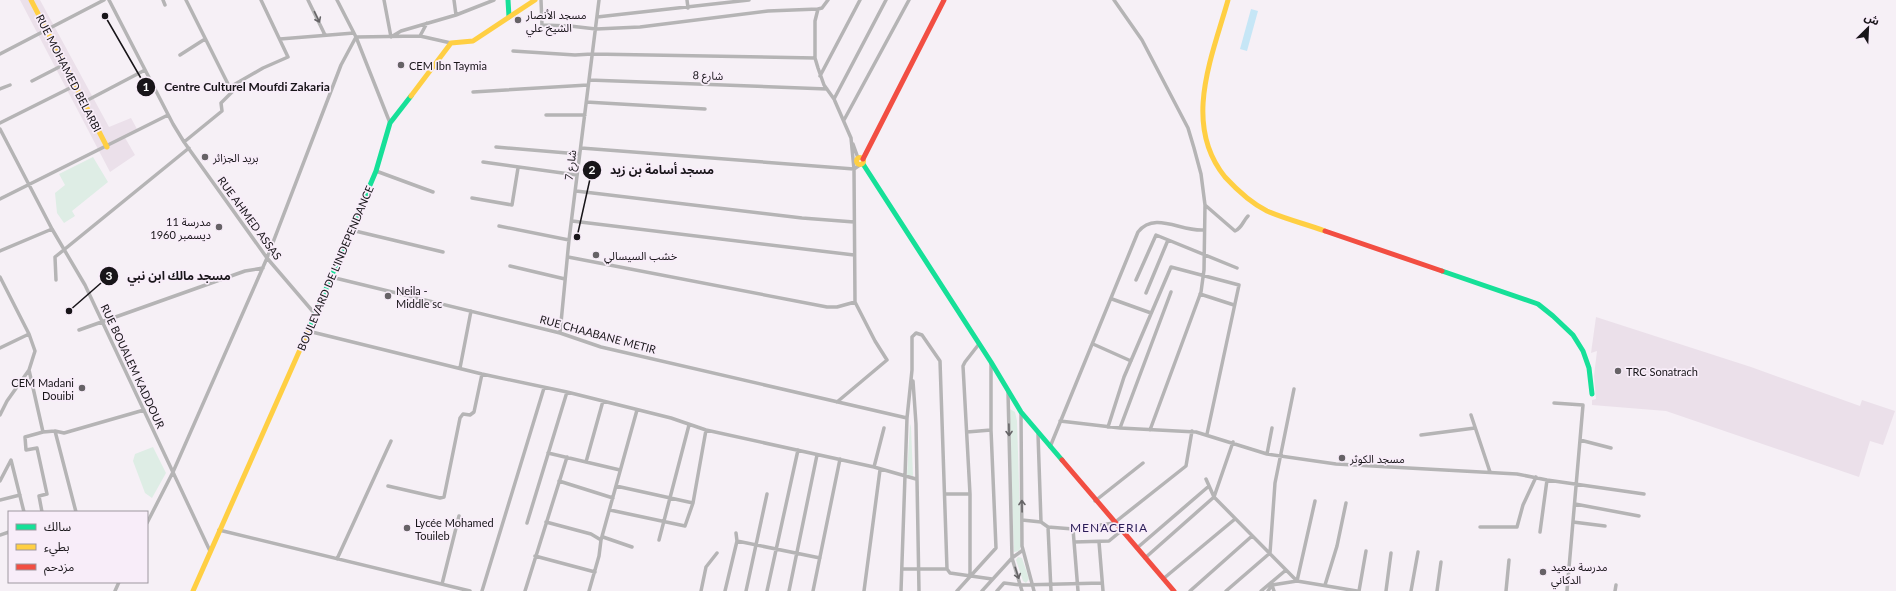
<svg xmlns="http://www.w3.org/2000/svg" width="1896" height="591" viewBox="0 0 1896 591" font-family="Lato,'Noto Sans Arabic',sans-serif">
	<rect width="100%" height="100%" fill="#f6f0f6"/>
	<path fill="#ebe0ea" d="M20,0H40L109,127L131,118L137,129L124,136L135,155L110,172Z
		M1596,317L1751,367L1860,406L1862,400L1895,411L1883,445L1870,441L1859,477L1666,411L1592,405V400L1596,399L1594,376L1597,351L1591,353Z"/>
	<path fill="#deede5" d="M93,157L108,182L72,211L75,216L64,223L57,213L55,193L65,185L59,174Z
		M1010,409L1015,412L1017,421L1021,546L1019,551L1014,552L1008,410Z
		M910,424L911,427L913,476L907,475Z
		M153,447L166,473L152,498L145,493L133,461L135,454Z
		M1018,557L1022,558L1029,579L1026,583L1023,581L1016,560Z"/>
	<path fill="#c6e6f6" d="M1251,9L1258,11L1247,51L1240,49Z"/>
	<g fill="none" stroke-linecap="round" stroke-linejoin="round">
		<path stroke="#b5b4b5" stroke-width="3.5" d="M109,0L173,124L184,142L267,258L315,314
			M163,0L165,5
			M308,0L325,35
			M337,0L356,37L390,123
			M384,0L391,37L401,31L456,15L494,0
			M454,0L456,15
			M541,0L542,25L570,26L596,29L640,27L768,11L818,9
			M687,0L688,8
			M828,0L822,8L818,9L815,21V58L818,68L824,85L834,99L851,138
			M1114,0L1142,40L1188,128L1194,148L1201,174L1205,205L1204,270L1201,292L1150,430
			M597,17L749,0
			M420,36L427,23
			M280,39L354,33
			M513,51L575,55L592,54L815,58
			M0,54L104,0
			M180,55L205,39
			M820,76L860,0
			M589,80L827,89
			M32,81L65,64
			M230,87L263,68L288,57L261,0
			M0,89L10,85
			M473,92L588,85
			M834,99L886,0
			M84,102L145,70
			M586,102L705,109
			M546,115H585
			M844,120L909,0
			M0,123L76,85
			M0,129L52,229L85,285L210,551
			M184,142L222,111L221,103L232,92L186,0
			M853,144L858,158
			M496,147L579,154
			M581,148L854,169L860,165
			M483,162L577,175
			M376,171L433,192
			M576,191L802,218L854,222
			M472,198L512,205L518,168
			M0,199L168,115
			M1205,205L1235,231C1242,228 1243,221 1248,216
			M572,221L854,255
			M499,226L569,240
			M351,230L443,252
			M0,251L52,229
			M568,257L827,307H837L855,302
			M510,266L565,279
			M0,277L29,334L35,351L29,370L7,401L0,415
			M331,277L560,333L601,347L907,418
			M56,280L55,257L189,148
			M1136,280L1156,235L1237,268
			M1146,293L1168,240
			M1200,294L1234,305
			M1112,299L1151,313
			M79,330L245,271L263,268
			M308,331L482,374L567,392L671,418L706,430L874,467L916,479
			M560,333L569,240L599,0
			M1093,344L1131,361
			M0,348L29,334
			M460,368L471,311
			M29,370L43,432L55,431L64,433L144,410
			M913,381L916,424L919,591
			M1008,392L1012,558L1022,591
			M837,402L887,360L875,341L855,302L854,169L851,138
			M1554,403L1583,405L1567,591
			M1021,412L1022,546L1034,591
			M1471,415L1490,472
			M1060,421L1120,428L1196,432L1267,454L1336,464L1517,474L1547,480L1644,494
			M1108,427L1124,377L1171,267L1239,285L1207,434
			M1120,428L1171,292
			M55,431L76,512
			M967,432L991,430
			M1038,434L1041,522
			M1421,435L1475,428
			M1580,440L1611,448
			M1050,447L1138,232C1155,211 1181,232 1204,230
			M548,453L620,470
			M1267,454L1272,428
			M586,462L603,401
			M874,467L884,428
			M1206,479L1214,497L1297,581L1272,585L1268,591
			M0,481L11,460L24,512
			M559,481L613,498
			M388,486L440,498L444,497L460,418L463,414L470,415L474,412L482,374
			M616,486L693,503
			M945,494H970
			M0,500L20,495
			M1095,501L1143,463
			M1315,501L1297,581L1357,591
			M1575,504L1639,516
			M610,510L685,526L693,503L706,430
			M42,512L39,496L47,494L37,448L26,450L25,437L43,432
			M1022,520L1041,522L1048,527L1073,529L1078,591
			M546,522L591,534L601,540
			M1573,522L1605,526
			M147,523L173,472L267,258L341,65L356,37L420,36L451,43
			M527,523L567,392
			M1048,527L1051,591
			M1480,527H1517L1523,505L1536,477
			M1073,529L1114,523L1186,466L1192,431
			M219,530L470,591
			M1540,532L1547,480
			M0,535L9,532
			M603,537L632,547
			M659,540L689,425
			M737,541L820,558
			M1074,542L1109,541L1121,531
			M1099,542L1103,591
			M1137,548L1209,486
			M535,556L595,572
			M1145,558L1214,497L1233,442
			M337,559L391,441
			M902,569H947L950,573L992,579
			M970,576V494L963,366L965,362L979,344
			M1163,579L1235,519
			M442,584L459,516
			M1272,585L1274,591
			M1325,585L1337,546L1346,503
			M115,591L119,582
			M482,591L544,388
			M525,591L567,457
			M589,591L599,556L601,540L637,410
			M701,591L706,567L717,553
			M725,591L737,541L736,533
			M746,591L767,494
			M767,591L798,450
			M789,591L817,455
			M813,591L840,459
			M864,591L880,470
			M901,591L907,418L912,370V337L916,333L922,335L940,361L947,569
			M957,591L996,548L991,430V363
			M982,591L1012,558L1023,550
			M997,591L1004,583L1021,585L1102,583
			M1190,591L1252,536
			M1226,591L1270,553L1275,483L1294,389
			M1261,591L1286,570
			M1359,591L1366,551
			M1386,591L1391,553
			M1411,591L1418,552
			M1437,591L1441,562
			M1506,591L1509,560
			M1615,591L1616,585"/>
		<path stroke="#16e098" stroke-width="5" d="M508,0L509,17
			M863,164L991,362L1021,412L1062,460
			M1442,271L1538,304L1553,316L1573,335L1583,351L1589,368L1592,394
			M310,327L376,171L390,123L411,96"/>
		<path stroke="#ffcf43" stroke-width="5" d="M31,0L107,147
			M1228,0C1212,57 1182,124 1225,177C1237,190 1251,203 1267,211C1285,219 1306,224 1325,231
			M411,96L451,43L473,41L535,0
			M856.5 161a3.5 3.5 0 1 1 7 0a3.5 3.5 0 1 1-7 0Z
			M193,591L310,327"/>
		<path stroke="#f24e42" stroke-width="5" d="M863,159L944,0
			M1325,231L1442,271
			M1062,460L1174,591"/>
	</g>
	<defs><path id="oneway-shaft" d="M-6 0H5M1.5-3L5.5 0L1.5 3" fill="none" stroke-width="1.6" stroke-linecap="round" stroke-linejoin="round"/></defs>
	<g stroke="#666467">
		<use href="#oneway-shaft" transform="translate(317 17) rotate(64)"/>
		<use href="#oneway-shaft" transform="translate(1009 430) rotate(89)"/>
		<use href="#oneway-shaft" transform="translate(1022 506) rotate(-91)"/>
		<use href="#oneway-shaft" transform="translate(1017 573) rotate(72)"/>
	</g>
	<g fill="#666266" stroke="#f8edf9" stroke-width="1.5">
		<circle cx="518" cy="20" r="4"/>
		<circle cx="401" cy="65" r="4"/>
		<circle cx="205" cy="157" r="4"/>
		<circle cx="219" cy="227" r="4"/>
		<circle cx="596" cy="255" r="4"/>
		<circle cx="388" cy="296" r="4"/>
		<circle cx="1618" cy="371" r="4"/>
		<circle cx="82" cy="388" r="4"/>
		<circle cx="1342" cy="458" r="4"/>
		<circle cx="407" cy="528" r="4"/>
		<circle cx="1543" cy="572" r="4"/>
	</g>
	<g text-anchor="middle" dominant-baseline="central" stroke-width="3.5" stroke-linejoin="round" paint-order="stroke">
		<g font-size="11" fill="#181519" stroke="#f8edf9" text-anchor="start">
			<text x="526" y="14">مسجد الأنصار<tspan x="526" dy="13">الشيخ علي</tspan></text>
			<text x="409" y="65">CEM Ibn Taymia</text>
			<text x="213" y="157">بريد الجزائر</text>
			<text x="211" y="221" text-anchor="end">مدرسة 11<tspan x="211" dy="13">ديسمبر 1960</tspan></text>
			<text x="604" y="255">خشب السيسالي</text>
			<text x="396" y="290">Neila -<tspan x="396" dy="13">Middle sc</tspan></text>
			<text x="1626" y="371">TRC Sonatrach</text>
			<text x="74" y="382" text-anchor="end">CEM Madani<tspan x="74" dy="13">Douibi</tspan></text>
			<text x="1350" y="458">مسجد الكوثر</text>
			<text x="415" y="522">Lycée Mohamed<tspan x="415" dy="13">Touileb</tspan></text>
			<text x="1551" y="566">مدرسة سعيد<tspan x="1551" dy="13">الدكاني</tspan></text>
		</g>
		<g font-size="11" fill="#181519" stroke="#f8edf9">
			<text transform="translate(69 73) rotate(63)">RUE MOHAMED BELARBI</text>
			<text transform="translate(708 75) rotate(2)">شارع 8</text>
			<text transform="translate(570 165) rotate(-83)">شارع 7</text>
			<text transform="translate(250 218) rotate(54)">RUE AHMED ASSAS</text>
			<text transform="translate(335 268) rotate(-67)">BOULEVARD DE L'INDEPENDANCE</text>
			<text transform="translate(598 334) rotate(15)">RUE CHAABANE METIR</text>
			<text transform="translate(133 366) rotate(65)">RUE BOUALEM KADDOUR</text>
		</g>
		<g font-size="12" letter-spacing="1" fill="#2b1e58" stroke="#f8edf9">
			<text x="1109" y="527">MENACERIA</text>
		</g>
	</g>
	<path fill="none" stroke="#181519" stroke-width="1.5" d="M105 16L146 87M577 237L592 170M69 311L109 276"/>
	<g fill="#181519" stroke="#f8edf9" stroke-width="1.5">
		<circle cx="105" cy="16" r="4"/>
		<circle cx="577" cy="237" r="4"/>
		<circle cx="69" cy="311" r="4"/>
		<circle cx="146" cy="87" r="10"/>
		<circle cx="592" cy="170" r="10"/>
		<circle cx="109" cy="276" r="10"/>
	</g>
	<g font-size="12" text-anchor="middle" font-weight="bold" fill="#fff">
		<text x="146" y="91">1</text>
		<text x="592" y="174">2</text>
		<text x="109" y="280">3</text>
	</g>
	<g font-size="12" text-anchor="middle" font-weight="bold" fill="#181519" stroke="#f8edf9" stroke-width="3.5" stroke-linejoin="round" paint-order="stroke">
		<text x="247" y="91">Centre Culturel Moufdi Zakaria</text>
		<text x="662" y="174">مسجد أسامة بن زيد</text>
		<text x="179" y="280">مسجد مالك ابن نبي</text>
	</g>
	<rect x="8" y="511" width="140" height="72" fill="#f8edf9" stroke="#9e979f"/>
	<rect x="16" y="524" width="20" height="6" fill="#16e098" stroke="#9e979f"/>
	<text x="44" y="531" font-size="12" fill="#181519">سالك</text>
	<rect x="16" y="544" width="20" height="6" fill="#ffcf43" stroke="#9e979f"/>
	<text x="44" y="551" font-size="12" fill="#181519">بطيء</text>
	<rect x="16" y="564" width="20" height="6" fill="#f24e42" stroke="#9e979f"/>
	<text x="44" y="571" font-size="12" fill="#181519">مزدحم</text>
	<g transform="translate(1868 28) rotate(24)" stroke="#f8edf9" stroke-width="3" paint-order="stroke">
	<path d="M0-3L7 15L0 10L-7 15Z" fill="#181519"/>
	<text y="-6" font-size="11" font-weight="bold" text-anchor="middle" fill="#181519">ش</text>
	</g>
</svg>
